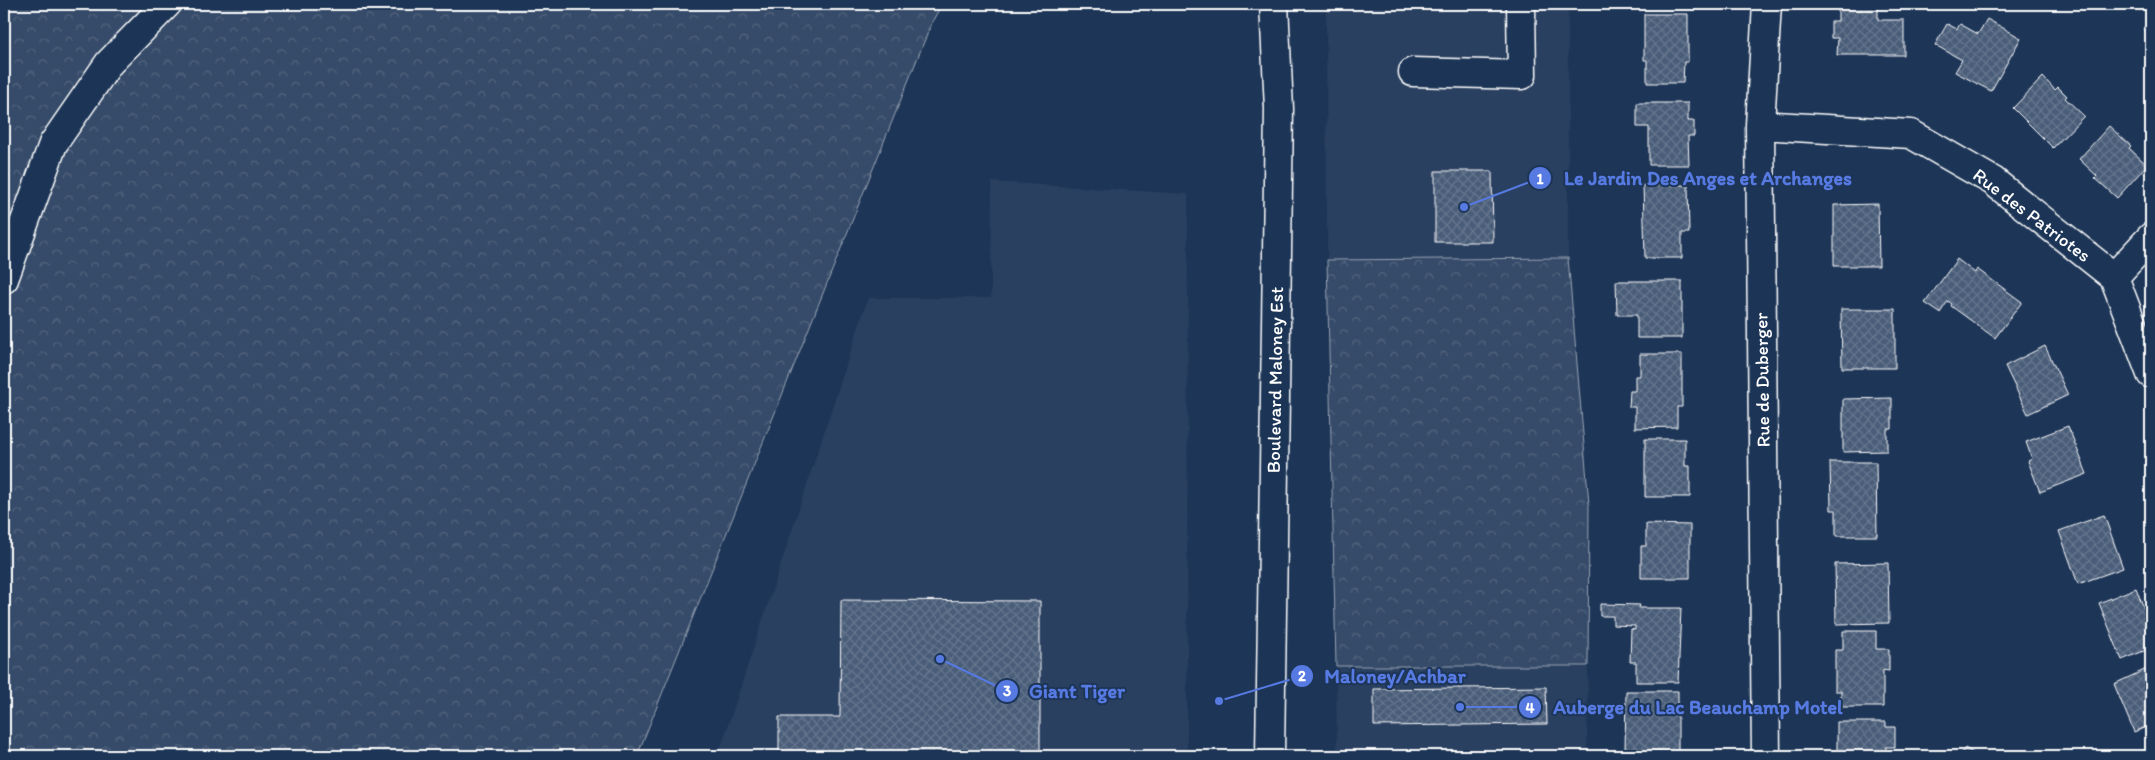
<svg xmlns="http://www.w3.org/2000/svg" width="2155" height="760" viewBox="0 0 2155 760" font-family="Itim,sans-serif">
	<defs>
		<pattern id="forest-crowns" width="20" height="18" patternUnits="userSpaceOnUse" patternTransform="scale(1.25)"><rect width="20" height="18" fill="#364b69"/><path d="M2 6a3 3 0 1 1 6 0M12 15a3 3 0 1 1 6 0" fill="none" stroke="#546680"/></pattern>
		<pattern id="building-cross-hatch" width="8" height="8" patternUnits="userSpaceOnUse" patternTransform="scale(1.25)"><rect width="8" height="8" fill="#4a5d79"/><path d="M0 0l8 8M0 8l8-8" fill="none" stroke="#65758d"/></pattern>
	</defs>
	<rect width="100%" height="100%" fill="#1d3557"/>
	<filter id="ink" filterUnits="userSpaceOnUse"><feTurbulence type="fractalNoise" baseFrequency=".02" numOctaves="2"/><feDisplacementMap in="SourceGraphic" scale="10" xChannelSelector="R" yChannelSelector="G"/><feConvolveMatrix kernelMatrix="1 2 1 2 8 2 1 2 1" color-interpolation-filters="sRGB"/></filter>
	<g filter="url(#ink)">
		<path fill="#2a4161" d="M1326,4H1568V258L1327,260Z
			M992,182L1188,194L1187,756H718L868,298H991Z
			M1336,666H1588L1587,756H1337Z"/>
		<path fill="url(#forest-crowns)" stroke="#9aa5b4" d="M4,4H942L932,22L637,756H4Z
			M1568,258L1589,504L1588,666H1336L1327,260Z"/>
		<path fill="url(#building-cross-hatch)" stroke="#fff" d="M1838,4H1878V20H1904V55H1837L1838,38H1831V21H1838Z
			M1644,14H1688V62H1684L1683,83H1647V60H1644Z
			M1987,19L2021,38L1991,91L1955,72L1962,60L1935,45L1947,24L1957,29L1960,24L1978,34Z
			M2151,20V36L2143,28Z
			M2043,77L2055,90L2058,87L2067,96L2065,98L2084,116L2053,148L2013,108Z
			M1637,103H1688V121H1694V136H1688L1689,165H1649V127H1637Z
			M2109,126L2131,146L2129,148L2147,165L2117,198L2095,178L2097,176L2079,159Z
			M1435,171H1492L1493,242H1435Z
			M1643,185H1688L1689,233H1682V258H1645Z
			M1878,204L1879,266H1834V205Z
			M1957,259L1975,273L1977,269L2022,302L1995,338L1951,306L1952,304L1948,301L1940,313L1925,303Z
			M1616,281H1682V338H1637V315H1617Z
			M1841,309H1895V368H1842Z
			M2045,346L2068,395L2028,414L2005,366Z
			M1640,354H1682V407H1677V427L1635,428V407H1629L1630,391H1635V376H1640Z
			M1892,398V429H1887V451L1843,452V399Z
			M2068,426L2087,474L2040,492L2028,461L2032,459L2026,442Z
			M1645,439H1685V466H1690V497H1645Z
			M1830,462H1876L1877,536H1836V510H1831Z
			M2104,515L2123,568L2078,584L2059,531Z
			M1646,524L1690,525V578H1641V546H1646Z
			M1888,563L1889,623L1836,624L1835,564Z
			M2136,588L2151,626V648L2122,660L2099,603Z
			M841,600L1040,601V756H779V717H840Z
			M1600,604L1640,605L1639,608H1681L1678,682H1636V662H1630L1631,629L1635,630V626L1613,625V616H1600Z
			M1843,631H1876V649H1889V671L1883,670V707H1841V691H1835V650H1843Z
			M2151,667V725L2134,732L2114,684Z
			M1546,687L1547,724L1374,726V689Z
			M1626,691H1678V752L1625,751Z
			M1837,722H1886V727H1895V747H1886V756H1837Z
			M1965,748L1978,756H1960Z"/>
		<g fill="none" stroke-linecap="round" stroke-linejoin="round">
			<defs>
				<path id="minor" d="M1413,72L1522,75L1521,4
					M1760,125L1911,134L1993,181L2114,277L2151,374
					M2114,277L2151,237
					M4,279L53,144L109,63L167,4
					M1766,756L1760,125L1767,4"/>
				<path id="major" d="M1270,756L1279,109L1274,4"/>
			</defs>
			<use href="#minor" stroke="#fff" stroke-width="31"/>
			<use href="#major" stroke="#fff" stroke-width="31"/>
			<use href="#minor" stroke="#1d3557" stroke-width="28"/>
			<use href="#major" stroke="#1d3557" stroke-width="28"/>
		</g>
	</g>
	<g text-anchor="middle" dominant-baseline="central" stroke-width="4" stroke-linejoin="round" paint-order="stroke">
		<g font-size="19" fill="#fff" stroke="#1d3557">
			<text transform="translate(2032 215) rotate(37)">Rue des Patriotes</text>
			<text transform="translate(1275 380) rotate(-89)">Boulevard Maloney Est</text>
			<text transform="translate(1762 380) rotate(-91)">Rue de Duberger</text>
		</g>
	</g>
	<path fill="none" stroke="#567ae2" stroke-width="2" d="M1464 207L1540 178M1219 701L1302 676M940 659L1007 691M1460 707L1530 707"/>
	<g fill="#567ae2" stroke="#1d3557" stroke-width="2">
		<circle cx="1464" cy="207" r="5"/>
		<circle cx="1219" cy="701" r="5"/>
		<circle cx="940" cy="659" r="5"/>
		<circle cx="1460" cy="707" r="5"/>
		<circle cx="1540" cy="178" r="12"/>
		<circle cx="1302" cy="676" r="12"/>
		<circle cx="1007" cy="691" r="12"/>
		<circle cx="1530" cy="707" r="12"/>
	</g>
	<g font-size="15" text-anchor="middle" font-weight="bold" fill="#fff">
		<text x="1540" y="184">1</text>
		<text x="1302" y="681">2</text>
		<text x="1007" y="696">3</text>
		<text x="1530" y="713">4</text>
	</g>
	<g font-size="20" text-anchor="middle" font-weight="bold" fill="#567ae2" stroke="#1d3557" stroke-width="4" stroke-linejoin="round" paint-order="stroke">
		<text x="1708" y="185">Le Jardin Des Anges et Archanges</text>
		<text x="1395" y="683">Maloney/Achbar</text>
		<text x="1077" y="698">Giant Tiger</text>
		<text x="1698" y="714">Auberge du Lac Beauchamp Motel</text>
	</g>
	<rect width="2155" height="760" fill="none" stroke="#1d3557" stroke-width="20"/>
	<rect x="10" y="10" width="2135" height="740" fill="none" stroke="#fff" stroke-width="2" filter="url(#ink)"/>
</svg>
